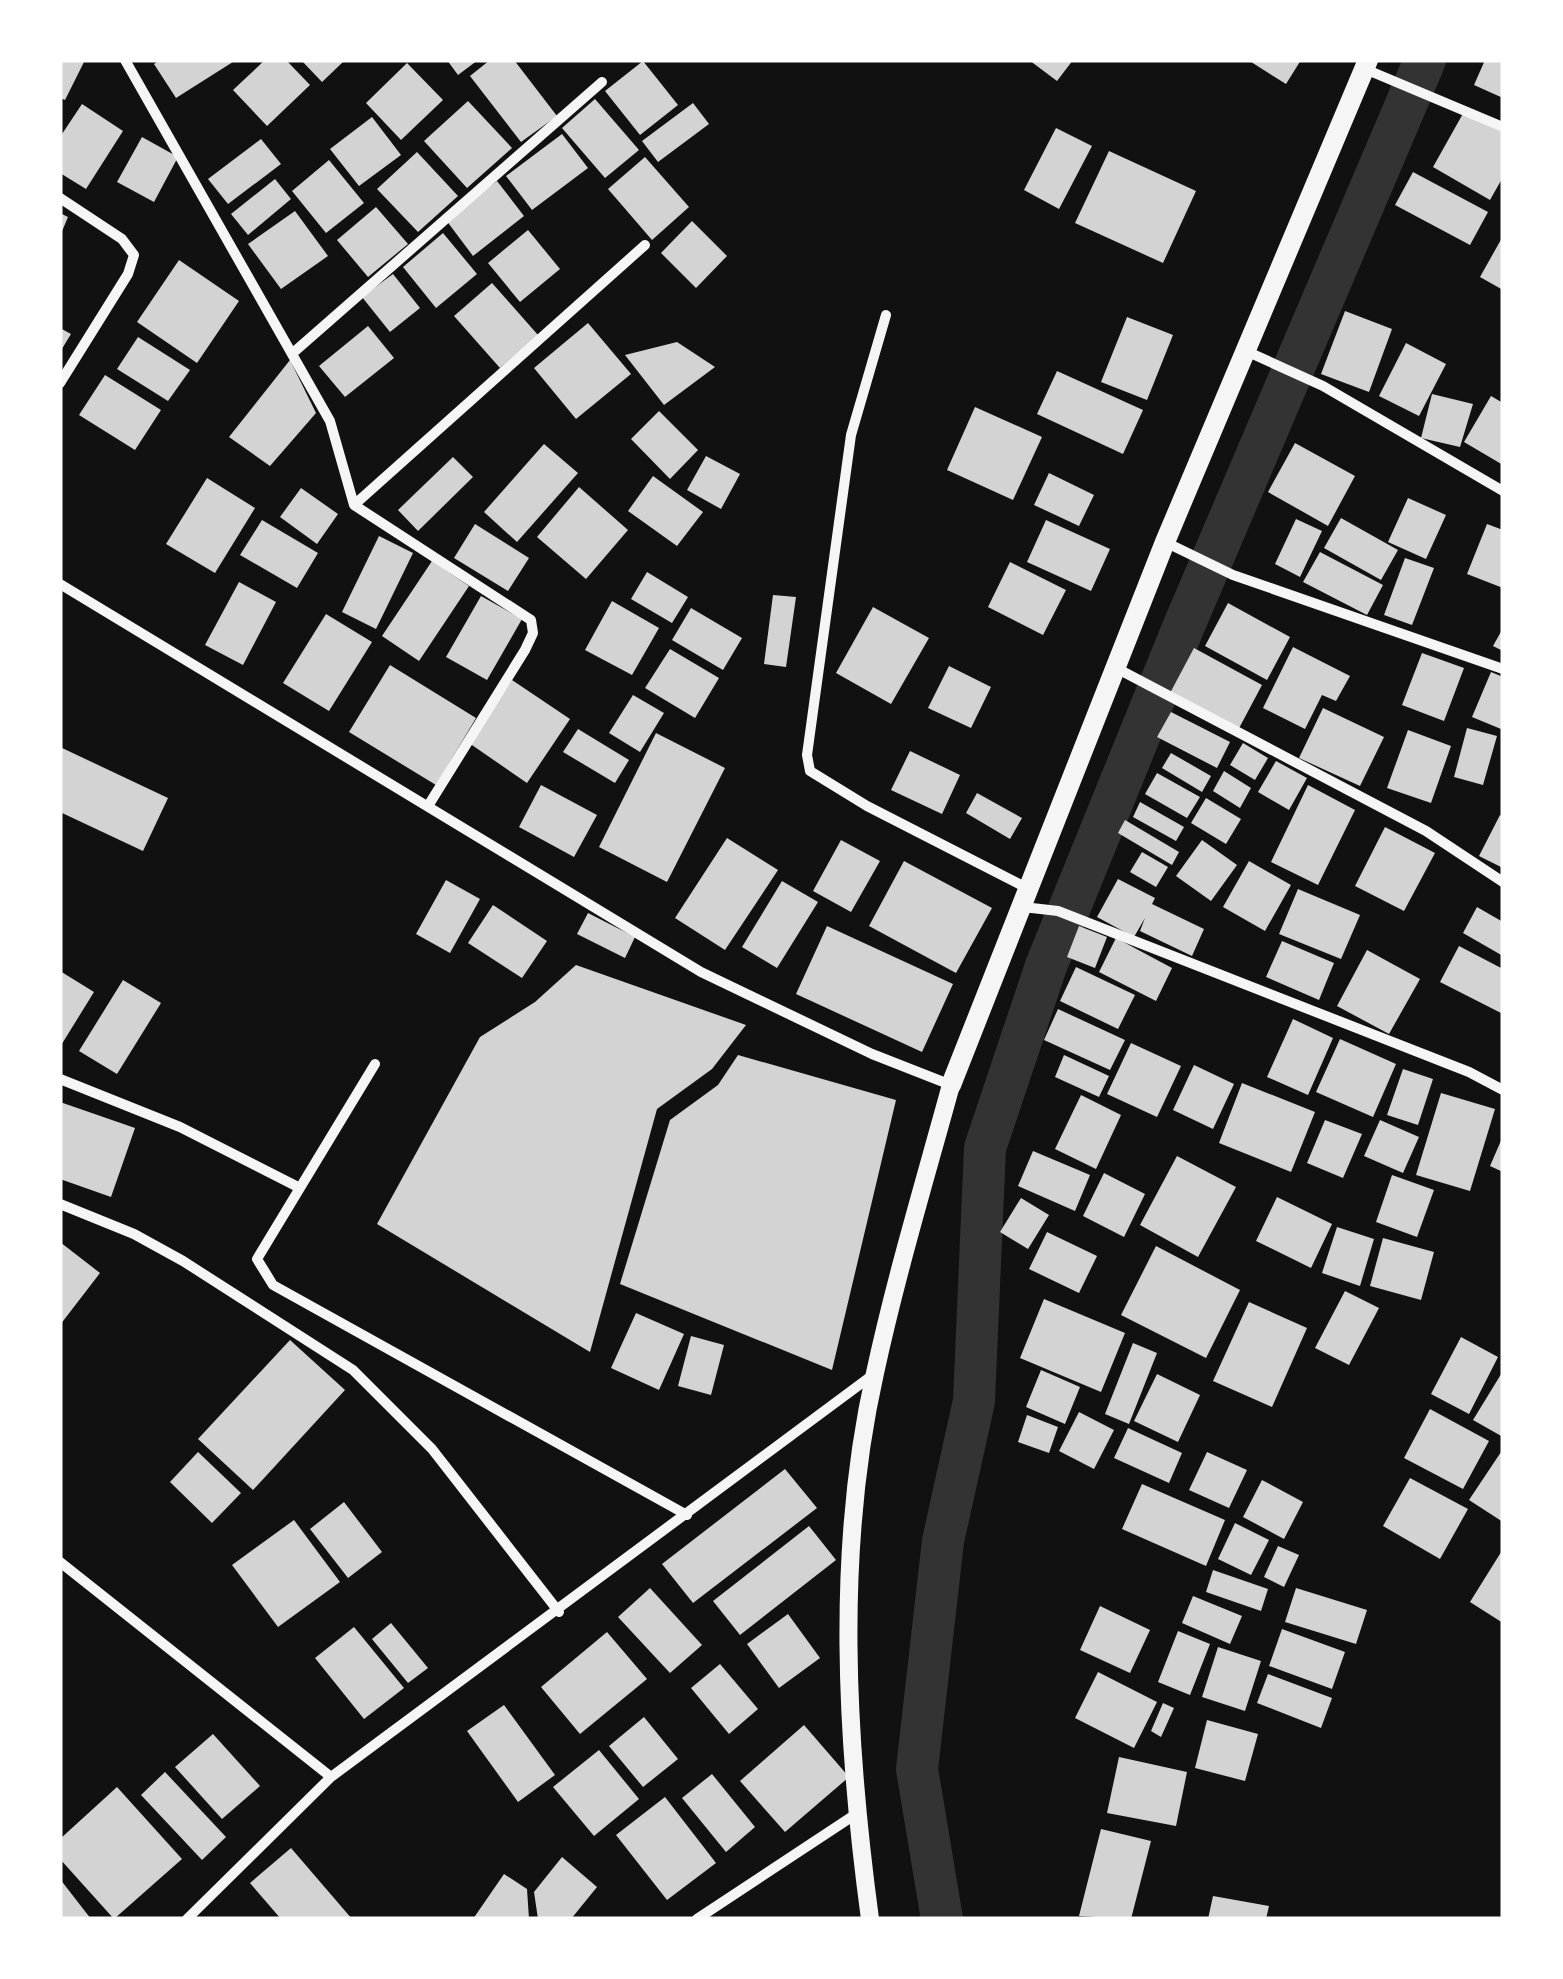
<svg xmlns="http://www.w3.org/2000/svg" width="1563" height="1979" viewBox="0 0 1563 1979" font-family="'Fira Sans Condensed',sans-serif">
	<rect width="100%" height="100%" fill="#111"/>
	<g fill="none" stroke-linecap="round" stroke-linejoin="round">
		<path stroke="#333" stroke-width="42" d="M942,1919L917,1769L943,1541L974,1401L985,1148L1046,966L1183,628L1425,60"/>
	</g>
	<path fill="#d3d3d3" d="M60,60H85L65,100L60,98Z
		M160,60H236L176,98L154,64Z
		M265,60H286L310,85L267,126L233,90Z
		M301,60H341L343,62L322,82Z
		M447,60H478L458,75Z
		M490,60H514L557,116L521,142L470,76Z
		M1029,60H1073L1057,81Z
		M1248,60H1301L1286,84Z
		M1485,60H1503V98L1474,85Z
		M643,61L678,105L640,135L605,91Z
		M407,63L443,100L401,140L366,103Z
		M595,99L639,150L605,178L562,128Z
		M468,101L512,148L467,188L424,141Z
		M693,103L709,124L658,162L642,141Z
		M82,104L123,131L86,189L60,173V137Z
		M1465,110L1503,132V177L1490,200L1433,167Z
		M372,117L401,155L359,186L330,149Z
		M1056,128L1092,146L1059,209L1024,190Z
		M562,134L588,168L532,210L506,176Z
		M142,137L178,157L154,202L117,182Z
		M261,139L281,164L228,204L208,179Z
		M1109,151L1196,191L1163,263L1075,223Z
		M417,152L458,196L418,232L377,189Z
		M645,157L689,207L652,240L608,189Z
		M329,160L364,203L326,233L292,191Z
		M1413,172L1488,212L1470,245L1395,205Z
		M275,179L291,199L248,235L231,214Z
		M497,181L524,216L473,256L446,220Z
		M376,207L408,244L368,277L337,240Z
		M295,211L328,256L281,289L248,244Z
		M60,213L68,217L60,236Z
		M692,221L727,256L696,288L661,253Z
		M528,230L560,269L520,302L488,263Z
		M443,233L477,274L436,308L403,267Z
		M1503,236V290L1480,277Z
		M179,260L239,301L197,363L137,322Z
		M393,274L420,308L390,332L362,297Z
		M492,283L538,335L500,368L454,316Z
		M1345,311L1392,329L1369,392L1321,374Z
		M1127,317L1173,335L1147,400L1101,382Z
		M588,323L631,374L576,419L534,368Z
		M368,326L394,358L345,397L319,366Z
		M60,328L71,334L60,352Z
		M138,337L190,370L168,401L117,369Z
		M677,342L715,367L664,405L625,355Z
		M1406,343L1446,364L1419,416L1379,396Z
		M290,360L316,413L270,466L229,437Z
		M1057,371L1143,410L1123,454L1037,414Z
		M105,375L161,410L135,450L79,415Z
		M1432,394L1473,404L1460,447L1421,438Z
		M1491,396L1503,403V465L1464,442Z
		M975,407L1042,437L1013,500L947,470Z
		M659,411L698,450L670,479L631,439Z
		M1295,443L1355,476L1328,526L1268,492Z
		M544,444L578,473L517,542L484,512Z
		M706,456L740,474L721,509L687,490Z
		M453,457L473,477L418,531L398,510Z
		M1049,473L1094,495L1079,526L1034,505Z
		M653,476L703,512L677,546L628,511Z
		M207,478L255,508L215,573L166,544Z
		M579,487L628,530L586,579L537,537Z
		M301,488L338,514L317,544L280,517Z
		M1408,498L1446,515L1426,559L1388,542Z
		M1341,518L1398,550L1381,580L1324,548Z
		M1296,519L1322,531L1300,577L1275,564Z
		M262,520L318,553L297,588L240,555Z
		M1046,520L1110,549L1091,591L1027,562Z
		M475,524L529,558L508,591L454,558Z
		M1487,524L1503,530V588L1467,574Z
		M379,536L413,553L376,629L342,612Z
		M1320,552L1383,585L1367,615L1303,582Z
		M1405,558L1434,568L1412,625L1384,615Z
		M432,561L469,586L419,661L382,636Z
		M1010,562L1066,590L1043,635L988,607Z
		M647,572L688,597L672,623L631,599Z
		M239,582L276,602L243,665L205,645Z
		M773,595L796,597L786,667L764,664Z
		M481,596L522,619L487,680L446,657Z
		M612,601L659,628L632,675L585,650Z
		M1228,603L1290,637L1267,680L1205,646Z
		M873,607L929,638L891,704L836,673Z
		M691,608L742,638L723,670L672,640Z
		M326,614L372,642L329,711L283,683Z
		M1503,628V651L1493,646Z
		M1293,647L1350,676L1336,701L1322,695L1305,729L1263,708Z
		M1194,648L1262,685L1237,732L1169,695Z
		M670,649L719,678L695,718L645,688Z
		M1422,653L1464,668L1444,721L1402,705Z
		M390,665L476,718L436,785L349,732Z
		M949,666L991,687L971,728L928,708Z
		M1491,672L1503,677L1501,729L1472,717Z
		M512,680L570,719L527,783L469,743Z
		M633,695L664,713L640,752L609,733Z
		M1323,708L1384,737L1360,786L1299,758Z
		M1171,712L1230,742L1217,768L1157,737Z
		M1467,728L1497,736L1483,785L1454,777Z
		M578,729L629,760L615,783L563,752Z
		M1408,730L1451,746L1431,803L1387,788Z
		M656,733L725,768L667,882L599,847Z
		M1243,743L1268,758L1255,780L1230,765Z
		M60,747L168,798L143,851L60,812Z
		M910,751L960,775L942,814L891,790Z
		M1171,753L1211,776L1202,792L1162,768Z
		M1276,761L1307,778L1289,810L1258,792Z
		M1224,771L1251,788L1240,808L1213,791Z
		M1157,773L1200,797L1187,818L1145,794Z
		M541,785L597,815L574,857L519,827Z
		M1308,785L1355,810L1318,885L1271,862Z
		M977,793L1022,818L1010,839L966,813Z
		M1206,798L1241,819L1226,844L1191,823Z
		M1140,802L1184,827L1176,841L1133,817Z
		M1500,815L1503,817V868L1479,856Z
		M1125,820L1179,852L1172,865L1118,833Z
		M1385,827L1435,853L1404,911L1355,886Z
		M727,838L778,870L725,950L675,918Z
		M841,840L880,861L851,912L813,891Z
		M1202,840L1237,865L1211,901L1176,876Z
		M1142,852L1168,867L1156,887L1130,872Z
		M904,861L992,908L956,973L869,926Z
		M1249,861L1291,885L1265,931L1223,907Z
		M1118,879L1155,898L1152,904L1204,929L1192,956L1140,931L1145,918L1134,937L1097,917Z
		M446,880L480,899L450,953L416,934Z
		M782,881L818,902L777,968L742,947Z
		M1298,889L1360,915L1341,959L1279,934Z
		M493,905L547,941L522,978L468,943Z
		M1477,907L1503,922V956L1463,933Z
		M588,913L635,937L625,958L577,934Z
		M827,926L953,984L922,1052L796,994Z
		M1079,926L1107,937L1095,968L1067,957Z
		M1116,938L1172,968L1156,1001L1099,972Z
		M1282,941L1334,963L1319,1000L1266,977Z
		M1459,946L1503,969L1501,1013L1440,982Z
		M1367,950L1420,979L1389,1034L1337,1006Z
		M576,965L746,1025L712,1069L657,1109L590,1352L377,1224L480,1037L535,1002Z
		M1076,967L1135,995L1118,1029L1060,1001Z
		M60,971L94,992L60,1047Z
		M123,980L161,1003L117,1074L79,1051Z
		M1058,1009L1125,1040L1110,1070L1044,1040Z
		M1293,1019L1333,1038L1308,1095L1267,1077Z
		M1340,1039L1396,1064L1373,1117L1316,1092Z
		M1131,1043L1181,1066L1157,1117L1107,1094Z
		M738,1055L896,1100L832,1370L620,1284L670,1120L718,1085Z
		M1064,1055L1109,1076L1099,1097L1055,1077Z
		M1194,1065L1234,1084L1213,1129L1173,1110Z
		M1403,1069L1433,1079L1418,1125L1387,1115Z
		M1242,1083L1315,1112L1291,1172L1219,1143Z
		M1441,1093L1495,1109L1470,1191L1416,1175Z
		M1081,1095L1121,1115L1096,1169L1055,1149Z
		M60,1102L135,1128L111,1197L60,1179Z
		M1325,1120L1362,1134L1343,1178L1307,1163Z
		M1380,1120L1419,1137L1403,1173L1364,1156Z
		M1503,1136V1172L1490,1166Z
		M1033,1151L1090,1175L1075,1211L1018,1186Z
		M1177,1156L1236,1187L1198,1257L1140,1225Z
		M1104,1173L1145,1194L1124,1237L1083,1216Z
		M1392,1175L1434,1190L1417,1237L1376,1222Z
		M1277,1197L1332,1224L1311,1268L1256,1241Z
		M1021,1198L1049,1215L1028,1249L1000,1232Z
		M1337,1227L1374,1239L1360,1286L1322,1273Z
		M1047,1232L1097,1256L1079,1293L1029,1269Z
		M1383,1238L1434,1252L1421,1300L1370,1286Z
		M60,1242L100,1273L60,1325Z
		M1156,1246L1240,1290L1206,1358L1121,1315Z
		M1345,1291L1379,1308L1349,1365L1315,1348Z
		M1044,1299L1125,1333L1101,1392L1020,1358Z
		M1249,1302L1307,1328L1272,1407L1213,1381Z
		M636,1313L684,1334L659,1390L611,1368Z
		M691,1336L724,1345L711,1395L678,1386Z
		M1461,1337L1498,1357L1469,1414L1431,1394Z
		M290,1340L345,1390L253,1490L198,1439Z
		M1133,1343L1157,1353L1129,1424L1105,1414Z
		M1041,1370L1080,1387L1065,1424L1026,1407Z
		M1503,1371V1437L1473,1420Z
		M1157,1374L1200,1395L1178,1442L1134,1421Z
		M1430,1409L1489,1441L1463,1489L1404,1458Z
		M1079,1412L1114,1430L1094,1469L1059,1451Z
		M1027,1415L1058,1427L1049,1453L1018,1442Z
		M1128,1428L1182,1453L1169,1483L1114,1458Z
		M1503,1449V1522L1469,1500Z
		M198,1452L241,1493L212,1523L170,1482Z
		M1207,1452L1247,1470L1229,1508L1189,1490Z
		M785,1469L817,1508L693,1603L662,1564Z
		M1410,1478L1468,1509L1440,1559L1383,1526Z
		M1262,1480L1303,1502L1284,1539L1243,1517Z
		M1142,1484L1225,1520L1206,1566L1122,1529Z
		M344,1502L382,1552L348,1578L310,1529Z
		M294,1520L340,1582L278,1627L232,1565Z
		M1235,1523L1269,1540L1251,1575L1218,1559Z
		M809,1526L836,1560L740,1635L713,1601Z
		M1278,1546L1299,1555L1284,1587L1264,1577Z
		M1503,1549V1623L1470,1602Z
		M1213,1570L1268,1589L1261,1611L1206,1592Z
		M650,1588L702,1645L670,1673L618,1617Z
		M1296,1588L1367,1610L1356,1644L1285,1622Z
		M1193,1596L1242,1616L1230,1644L1182,1623Z
		M1100,1606L1150,1630L1130,1673L1080,1650Z
		M788,1614L820,1658L779,1688L747,1644Z
		M391,1623L428,1668L408,1683L372,1639Z
		M354,1627L404,1688L364,1719L315,1658Z
		M1282,1629L1345,1652L1332,1689L1269,1666Z
		M1178,1631L1210,1644L1190,1695L1158,1682Z
		M607,1632L647,1679L580,1734L541,1687Z
		M1218,1647L1261,1661L1245,1711L1202,1697Z
		M720,1664L758,1709L729,1734L691,1688Z
		M1098,1672L1157,1702L1134,1748L1075,1718Z
		M1268,1674L1332,1698L1321,1728L1257,1703Z
		M1163,1703L1174,1708L1161,1737L1151,1731Z
		M504,1705L555,1775L518,1802L467,1731Z
		M644,1717L678,1759L643,1787L609,1746Z
		M1207,1720L1258,1734L1245,1781L1195,1768Z
		M804,1725L849,1777L785,1832L740,1781Z
		M213,1734L260,1786L222,1819L175,1767Z
		M599,1750L639,1799L594,1836L553,1787Z
		M1119,1757L1187,1772L1176,1826L1107,1813Z
		M165,1772L226,1837L202,1860L141,1795Z
		M712,1774L755,1827L726,1852L682,1798Z
		M117,1787L182,1859L114,1919L60,1859V1839Z
		M665,1797L716,1863L667,1900L616,1835Z
		M1101,1829L1151,1841L1131,1919L1079,1916Z
		M291,1848L352,1919H281L250,1883Z
		M562,1857L597,1887L571,1919H538L534,1892Z
		M504,1874L527,1889L529,1919H473Z
		M60,1879L91,1919H60Z
		M1213,1896L1269,1906L1266,1919H1208Z"/>
	<g fill="none" stroke-linecap="round" stroke-linejoin="round">
		<path stroke="#f5f5f5" stroke-width="10" d="M125,60L330,421L354,505L531,620L533,633L525,650L428,806
			M1365,69L1503,127
			M60,198L122,239L134,255L128,274L60,383
			M886,315L851,435L807,755L810,771L867,806L1029,889
			M1246,351L1323,386L1503,491
			M294,352L602,82
			M354,505L645,245
			M1165,542L1233,575L1503,669
			M60,584L701,972L872,1054L951,1085
			M1118,669L1426,831L1503,882
			M1023,907L1058,911L1469,1072L1503,1090
			M375,1064L257,1259L273,1285L687,1515
			M60,1079L180,1127L300,1188
			M60,1204L134,1234L183,1261L353,1370L432,1449L559,1612
			M60,1562L331,1777
			M187,1919L331,1777L874,1374
			M697,1919L856,1814"/>
		<path stroke="#f5f5f5" stroke-width="18" d="M870,1919C846,1741 835,1550 875,1373C896,1276 925,1180 951,1085"/>
		<path stroke="#f5f5f5" stroke-width="20" d="M951,1085L1165,542L1368,60"/>
	</g>
	<rect width="1563" height="1979" fill="none" stroke="#ffffff" stroke-width="125"/>
</svg>
